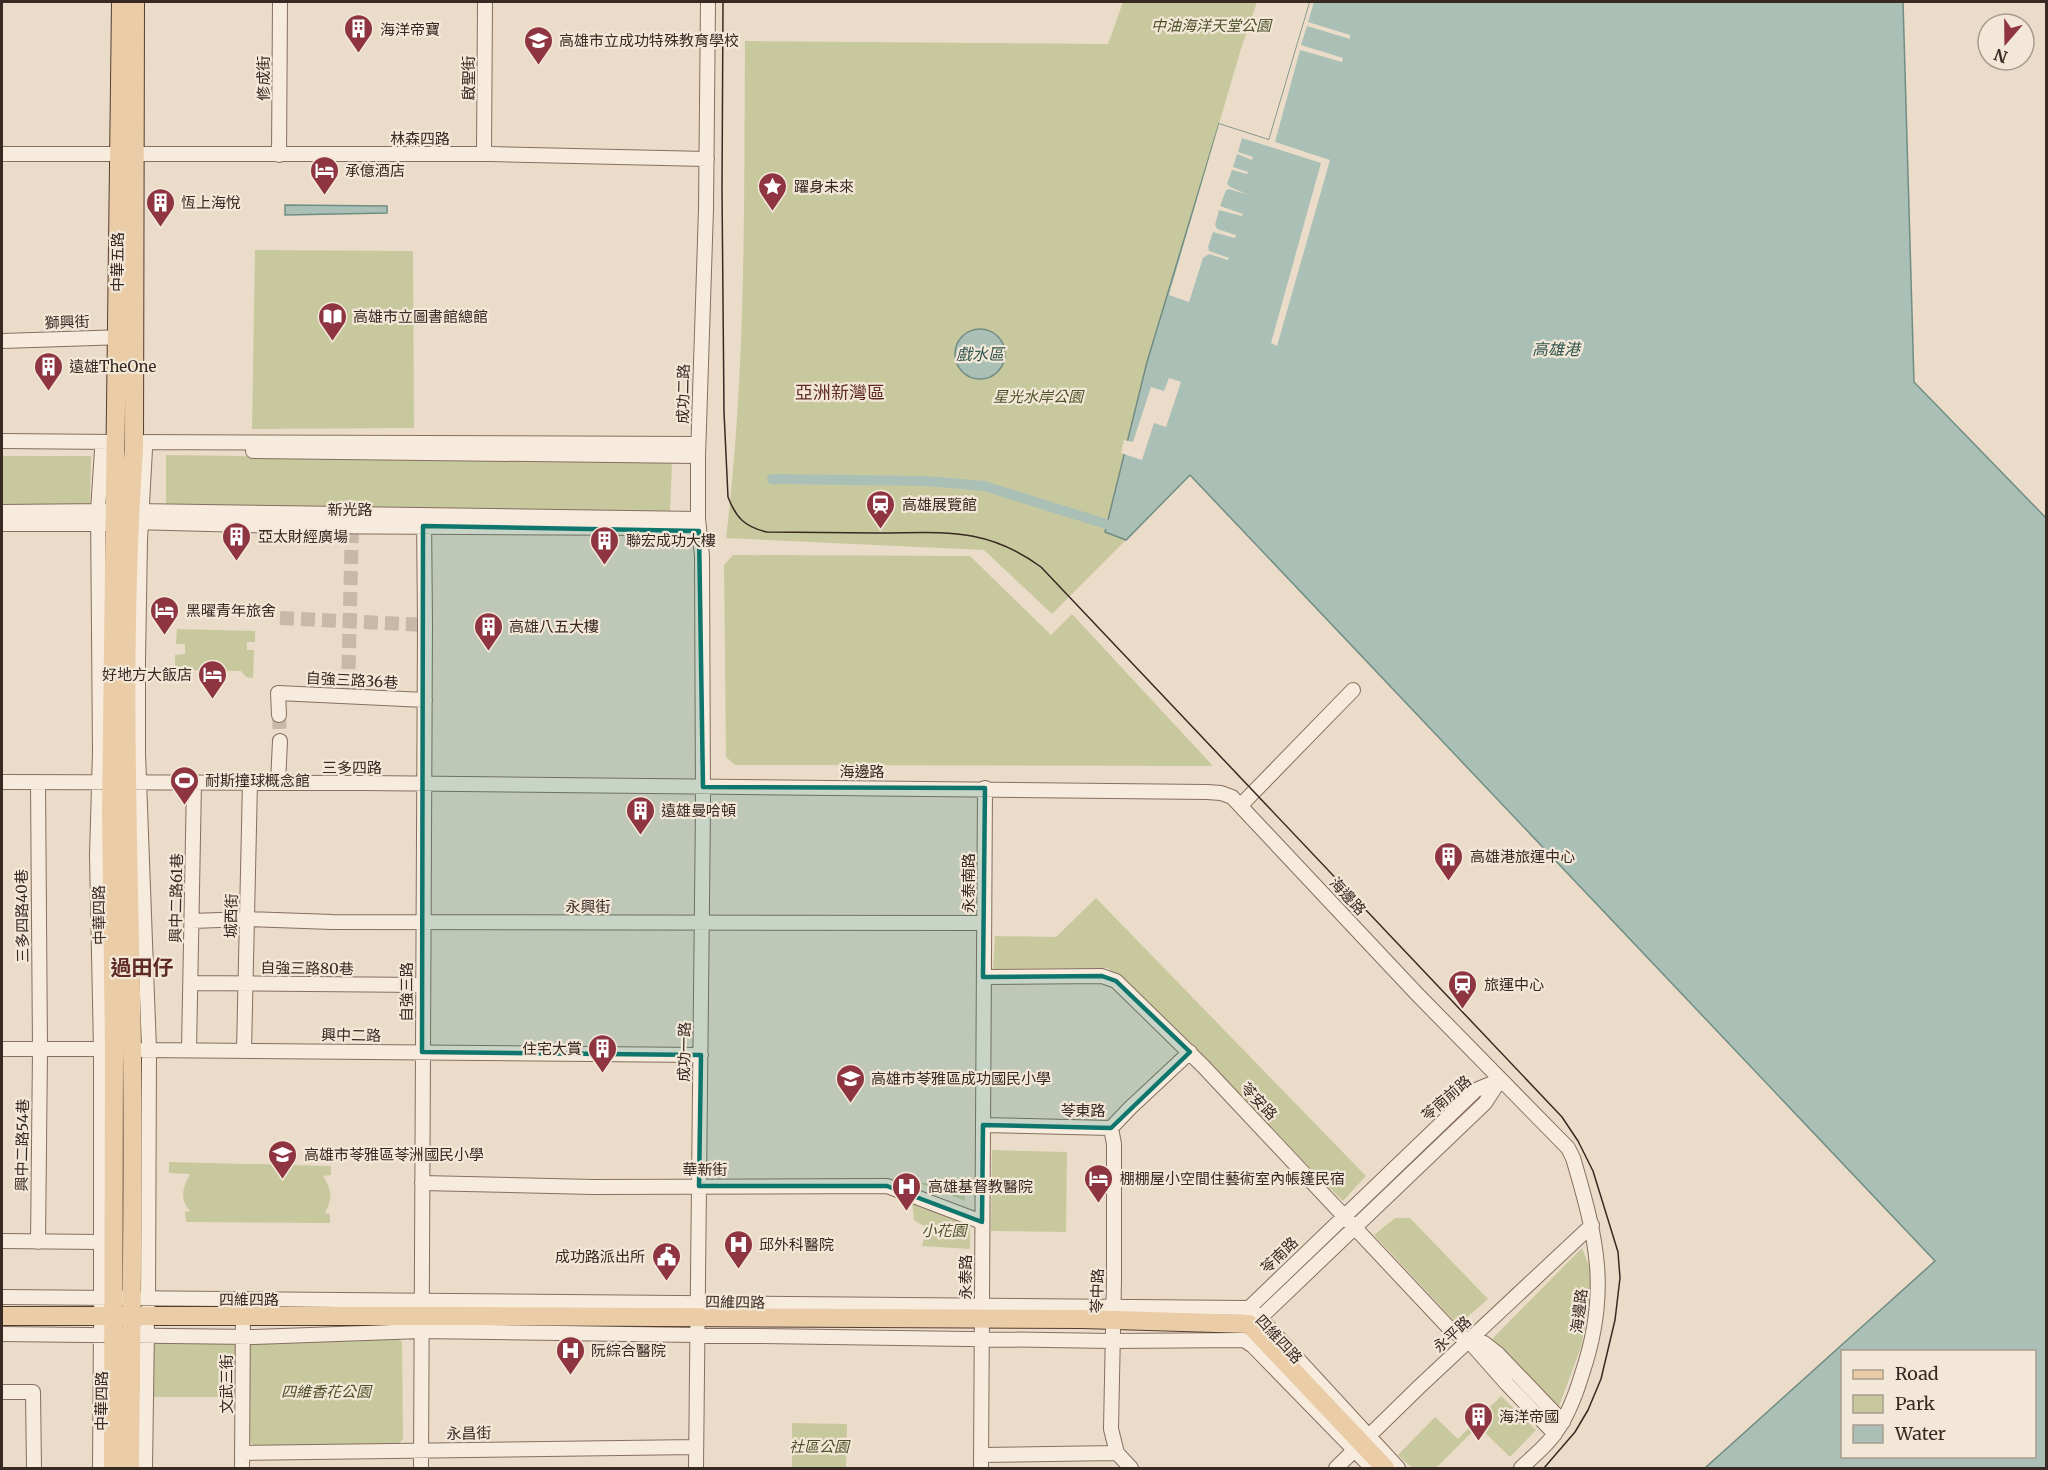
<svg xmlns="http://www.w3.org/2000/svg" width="2048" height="1470" viewBox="0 0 2048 1470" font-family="Merriweather,'Noto Sans TC',serif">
	<rect width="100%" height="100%" fill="#ebdcc9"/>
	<path fill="#c8c89e" d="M1123,2H1257L1241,49L1166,304L1105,532L1126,540L1052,614L984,550L726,538C746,374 744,206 745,41L1108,44Z
		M255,250L413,251L414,428L252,429Z
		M166,455L672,462L670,512L166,508Z
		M2,456H91L90,509H2Z
		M733,555L970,556L1051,635L1072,614L1213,766L735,765L726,757L724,565Z
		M177,629L255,631V642H247V650H254L253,678L246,677L241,671L189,670L185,676H175V655L185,654V644H176Z
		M1096,898L1366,1176L1343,1201L1108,968L993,969L995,936L1056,937Z
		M992,1150L1067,1152L1066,1232L991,1231Z
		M169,1162L331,1166V1175L323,1176C332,1190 333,1198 325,1213L330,1214V1223L186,1222L185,1212L190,1211C179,1198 183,1188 190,1174L169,1173Z
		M919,1183L965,1184V1201Z
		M912,1201L970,1223V1249L922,1246L927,1228L914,1220Z
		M1395,1218H1410L1488,1299L1458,1325L1374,1235Z
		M1582,1248L1592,1273L1587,1316L1581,1347L1558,1409L1492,1339Z
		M397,1338L402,1342L403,1439L398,1445H253L248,1441L249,1343Z
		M159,1340L240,1341L238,1397H149L153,1343Z
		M1501,1396L1536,1430L1510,1457L1478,1426L1436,1468H1412L1398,1455L1435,1417L1458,1439Z
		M792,1423L847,1424L846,1468H792Z"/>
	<path fill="#aac0b6" stroke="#718d83" stroke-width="1.5" fill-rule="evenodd" d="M1310,2H1903L1914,382L2046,518V1468H1705L1935,1261L1190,475L1126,540L1105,532L1147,362L1219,124L1269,140ZM1842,1352H2034V1456H1842Z
		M285,205L387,206V213L285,215Z
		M955 354a25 25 0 1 1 50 0a25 25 0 1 1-50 0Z"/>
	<path fill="#ebdcc9" d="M1310,2H1314L1308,22L1350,35V39L1307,26L1301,45L1343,58L1342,62L1300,50L1275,142L1330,160L1277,346L1271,343L1321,163L1242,138L1238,152L1253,157L1252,160L1237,154L1233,167L1248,172L1247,174L1232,170L1227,184L1230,187L1249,195L1229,189L1226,190L1220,206L1243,214L1242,216L1219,210L1215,225L1217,229L1236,235L1235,238L1213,232L1208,247L1209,251L1229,258L1228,260L1209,254L1203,258L1189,302L1169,295L1219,124L1269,140Z
		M1169,378L1181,382L1166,427L1154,423L1142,460L1121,453L1124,440L1133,442L1151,387L1164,391Z"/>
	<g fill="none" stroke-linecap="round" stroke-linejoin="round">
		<path stroke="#aac0b6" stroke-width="10" d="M772,479L926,481L984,486L1106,524"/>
		<path stroke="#c7b8a8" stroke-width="14" stroke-dasharray="14 7" stroke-linecap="butt" d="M280,618L425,625
			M348,690L352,526
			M279,715L280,741"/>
		<defs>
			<path id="minor" d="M2,154H491L707,159
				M484,154L485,2
				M279,155L280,2
				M2,341L125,337
				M2,441L114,442
				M133,442L698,444
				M134,442L145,449L140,540L138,660V753L149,1050L148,1304
				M253,451L698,456
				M134,511L698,519
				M2,512L105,511
				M133,522L280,526L667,528L699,531
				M2,524H107
				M279,715L278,693L425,700
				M2,782L364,783L1207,792L1221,793L1232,797L1416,993L1568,1148L1573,1158C1597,1239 1610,1292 1582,1374C1576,1394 1568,1415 1556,1432C1547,1446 1532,1457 1521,1468
				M278,783L280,741
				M1241,805L1353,690
				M192,921L247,919L332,922L984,923
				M984,977L1102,976L1116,981L1203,1066L1450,1329L1469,1341L1507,1384L1555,1434
				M191,983L422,985
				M2,1049H111
				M142,1050L701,1055
				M189,1050L194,783
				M244,1051L250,782
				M983,1125L1111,1128L1130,1108L1190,1052
				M1111,1128L1114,1144V1280L1111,1429L1117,1453L1131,1468
				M422,1183L593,1187L887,1186L982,1222
				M2,1241L101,1242
				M38,1242L40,1050L38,782
				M2,1297L1249,1308L1260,1318L1398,1468
				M101,1305V1049L97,856L100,752L98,511L102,450L116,442
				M1249,1316V1308L1476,1090L1500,1080
				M1254,1321L1260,1318L1485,1103L1500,1080
				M2,1334L254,1337L421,1331L1112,1341L1244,1340L1253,1346L1372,1468
				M1469,1341L1484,1343L1498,1354L1563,1422
				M2,1392H33L34,1468
				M242,1453L696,1447
				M981,1455L1117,1453
				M100,1468L101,1327
				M145,1468L147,1327
				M242,1468L243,1307
				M421,1468L425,625L424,515
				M696,1468L703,807L702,556L698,519V456L706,209L708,2
				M981,1468L985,788
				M1336,1468L1419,1387L1592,1225"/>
			<path id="major" d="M2,1316H441L1082,1319L1249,1324L1385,1468
				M113,1468L114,1049L111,812L121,2
				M130,1468C131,1329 134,1189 132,1049C129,849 120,649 134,450L135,2"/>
		</defs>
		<use href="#minor" stroke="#866f60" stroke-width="16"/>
		<use href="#major" stroke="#543e33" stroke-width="20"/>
		<use href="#minor" stroke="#f6ebdc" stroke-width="14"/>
		<use href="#major" stroke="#eacca6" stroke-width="18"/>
		<path stroke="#382922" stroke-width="1.5" d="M723,2L722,190L724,412L728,497C736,518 745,527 767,532C804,532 841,533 878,533C943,533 985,526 1041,567L1562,1117L1578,1141L1593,1171L1618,1252L1620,1278L1615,1320L1601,1379L1588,1410L1575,1432L1544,1468"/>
	</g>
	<path fill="#0f766e" fill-opacity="0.2" stroke="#0f766e" stroke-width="4.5" stroke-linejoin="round" d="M423,526L699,531L703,787L985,788L983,977L1102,976L1116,981L1190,1052L1111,1128L983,1125L982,1222L887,1186H699L701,1055L422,1052Z"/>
	<defs>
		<symbol id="building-pin" viewBox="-11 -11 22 30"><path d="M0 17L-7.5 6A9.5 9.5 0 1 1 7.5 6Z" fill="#8f3541" stroke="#f3e8d8"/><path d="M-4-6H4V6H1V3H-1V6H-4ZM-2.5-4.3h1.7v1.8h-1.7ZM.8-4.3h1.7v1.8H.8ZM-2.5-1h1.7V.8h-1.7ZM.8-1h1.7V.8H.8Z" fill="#fff"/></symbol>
		<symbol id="school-pin" viewBox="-11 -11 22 30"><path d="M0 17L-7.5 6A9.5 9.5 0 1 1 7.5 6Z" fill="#8f3541" stroke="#f3e8d8"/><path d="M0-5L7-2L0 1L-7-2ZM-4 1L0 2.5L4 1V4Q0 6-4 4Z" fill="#fff"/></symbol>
		<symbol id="hotel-pin" viewBox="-11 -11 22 30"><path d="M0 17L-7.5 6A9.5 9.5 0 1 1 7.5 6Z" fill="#8f3541" stroke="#f3e8d8"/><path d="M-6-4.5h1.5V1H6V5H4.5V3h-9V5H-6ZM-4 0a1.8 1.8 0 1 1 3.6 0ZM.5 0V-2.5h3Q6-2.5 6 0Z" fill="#fff"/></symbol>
		<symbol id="sight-pin" viewBox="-11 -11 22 30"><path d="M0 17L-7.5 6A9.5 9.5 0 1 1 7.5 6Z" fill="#8f3541" stroke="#f3e8d8"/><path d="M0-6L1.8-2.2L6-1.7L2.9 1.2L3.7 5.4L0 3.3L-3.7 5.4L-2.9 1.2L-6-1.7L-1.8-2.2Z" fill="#fff"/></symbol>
		<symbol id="library-pin" viewBox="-11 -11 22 30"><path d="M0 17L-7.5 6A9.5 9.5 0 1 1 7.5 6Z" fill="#8f3541" stroke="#f3e8d8"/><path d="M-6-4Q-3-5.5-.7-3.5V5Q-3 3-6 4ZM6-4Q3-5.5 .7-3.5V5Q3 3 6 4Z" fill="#fff"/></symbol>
		<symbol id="station-pin" viewBox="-11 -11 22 30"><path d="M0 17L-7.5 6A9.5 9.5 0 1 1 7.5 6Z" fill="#8f3541" stroke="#f3e8d8"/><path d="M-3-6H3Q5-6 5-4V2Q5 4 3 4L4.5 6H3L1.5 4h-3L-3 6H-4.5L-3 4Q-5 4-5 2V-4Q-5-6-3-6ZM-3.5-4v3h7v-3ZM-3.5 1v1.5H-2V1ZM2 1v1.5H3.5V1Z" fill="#fff"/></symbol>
		<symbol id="stadium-pin" viewBox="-11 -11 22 30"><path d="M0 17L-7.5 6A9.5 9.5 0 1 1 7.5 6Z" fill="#8f3541" stroke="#f3e8d8"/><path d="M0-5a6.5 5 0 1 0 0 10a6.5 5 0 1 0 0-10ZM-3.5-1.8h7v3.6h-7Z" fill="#fff"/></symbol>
		<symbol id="hospital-pin" viewBox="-11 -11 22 30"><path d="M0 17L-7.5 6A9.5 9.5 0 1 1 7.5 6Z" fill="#8f3541" stroke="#f3e8d8"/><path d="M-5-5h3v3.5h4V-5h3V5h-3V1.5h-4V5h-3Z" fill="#fff"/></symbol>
		<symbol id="civic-pin" viewBox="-11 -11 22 30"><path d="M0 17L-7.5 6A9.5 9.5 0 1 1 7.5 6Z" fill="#8f3541" stroke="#f3e8d8"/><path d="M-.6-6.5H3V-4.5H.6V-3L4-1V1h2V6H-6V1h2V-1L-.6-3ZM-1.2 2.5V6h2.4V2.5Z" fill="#fff"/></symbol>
	</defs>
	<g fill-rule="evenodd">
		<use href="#building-pin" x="342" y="12" width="33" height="45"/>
		<use href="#school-pin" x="522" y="24" width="33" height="45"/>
		<use href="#hotel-pin" x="308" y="154" width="33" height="45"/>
		<use href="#sight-pin" x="756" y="170" width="33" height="45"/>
		<use href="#building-pin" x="144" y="186" width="33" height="45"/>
		<use href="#library-pin" x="316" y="300" width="33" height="45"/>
		<use href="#building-pin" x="32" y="350" width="33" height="45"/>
		<use href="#station-pin" x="864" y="488" width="33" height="45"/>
		<use href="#building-pin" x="220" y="520" width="33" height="45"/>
		<use href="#building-pin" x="588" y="524" width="33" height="45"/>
		<use href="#hotel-pin" x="148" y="594" width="33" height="45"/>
		<use href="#building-pin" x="472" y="610" width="33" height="45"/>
		<use href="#hotel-pin" x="196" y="658" width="33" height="45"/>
		<use href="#stadium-pin" x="168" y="764" width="33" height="45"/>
		<use href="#building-pin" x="624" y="794" width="33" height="45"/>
		<use href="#building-pin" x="1432" y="840" width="33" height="45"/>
		<use href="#station-pin" x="1446" y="968" width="33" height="45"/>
		<use href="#building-pin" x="586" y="1032" width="33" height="45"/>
		<use href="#school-pin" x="834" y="1062" width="33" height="45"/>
		<use href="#school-pin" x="266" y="1138" width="33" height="45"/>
		<use href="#hotel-pin" x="1082" y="1162" width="33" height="45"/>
		<use href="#hospital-pin" x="890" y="1170" width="33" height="45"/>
		<use href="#hospital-pin" x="722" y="1228" width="33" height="45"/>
		<use href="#civic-pin" x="650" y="1240" width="33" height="45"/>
		<use href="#hospital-pin" x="554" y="1334" width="33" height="45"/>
		<use href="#building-pin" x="1462" y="1400" width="33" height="45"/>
	</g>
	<g text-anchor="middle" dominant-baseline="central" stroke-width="4.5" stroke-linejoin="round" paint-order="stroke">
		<g font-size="15" font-style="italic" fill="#4d522a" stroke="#f3e8d8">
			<text x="1211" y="25">中油海洋天堂公園</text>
			<text x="1038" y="396">星光水岸公園</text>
			<text x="944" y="1230">小花園</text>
			<text x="326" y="1391">四維香花公園</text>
			<text x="819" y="1446">社區公園</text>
		</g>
		<g font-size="15" fill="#382922" stroke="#f3e8d8" text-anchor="start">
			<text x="380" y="29">海洋帝寶</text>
			<text x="559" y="40">高雄市立成功特殊教育學校</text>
			<text x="345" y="170">承億酒店</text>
			<text x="794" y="186">躍身未來</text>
			<text x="181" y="202">恆上海悅</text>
			<text x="353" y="316">高雄市立圖書館總館</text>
			<text x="69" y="366">遠雄TheOne</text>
			<text x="902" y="504">高雄展覽館</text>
			<text x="258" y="536">亞太財經廣場</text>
			<text x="626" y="540">聯宏成功大樓</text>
			<text x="186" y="610">黑曜青年旅舍</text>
			<text x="509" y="626">高雄八五大樓</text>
			<text x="192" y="674" text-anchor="end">好地方大飯店</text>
			<text x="205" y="780">耐斯撞球概念館</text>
			<text x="661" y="810">遠雄曼哈頓</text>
			<text x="1470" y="856">高雄港旅運中心</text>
			<text x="1484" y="984">旅運中心</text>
			<text x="582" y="1048" text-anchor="end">住宅大賞</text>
			<text x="871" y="1078">高雄市苓雅區成功國民小學</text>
			<text x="304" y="1154">高雄市苓雅區苓洲國民小學</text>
			<text x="1120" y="1178">棚棚屋小空間住藝術室內帳篷民宿</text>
			<text x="928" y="1186">高雄基督教醫院</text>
			<text x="759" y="1244">邱外科醫院</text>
			<text x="645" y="1256" text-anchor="end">成功路派出所</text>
			<text x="591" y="1350">阮綜合醫院</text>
			<text x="1499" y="1416">海洋帝國</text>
		</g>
		<g font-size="15" fill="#382922" stroke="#f3e8d8">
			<text transform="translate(263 78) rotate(-90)">修成街</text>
			<text transform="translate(468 78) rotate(-90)">啟聖街</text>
			<text x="420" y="138">林森四路</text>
			<text transform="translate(117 262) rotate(-90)">中華五路</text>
			<text transform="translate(67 322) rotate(-2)">獅興街</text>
			<text transform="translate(683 394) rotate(-89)">成功二路</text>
			<text x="350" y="509">新光路</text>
			<text transform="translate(352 680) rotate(3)">自強三路36巷</text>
			<text x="352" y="767">三多四路</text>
			<text x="862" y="771">海邊路</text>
			<text transform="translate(968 883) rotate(-90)">永泰南路</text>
			<text transform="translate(1348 896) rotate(47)">海邊路</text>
			<text transform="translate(176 898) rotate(-89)">興中二路61巷</text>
			<text x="588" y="906">永興街</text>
			<text transform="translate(99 915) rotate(-91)">中華四路</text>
			<text transform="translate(22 916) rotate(-91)">三多四路40巷</text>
			<text transform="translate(231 916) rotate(-89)">城西街</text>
			<text transform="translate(307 968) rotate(1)">自強三路80巷</text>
			<text transform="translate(406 992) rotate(-90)">自強三路</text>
			<text transform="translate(351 1035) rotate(1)">興中二路</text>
			<text transform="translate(684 1052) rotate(-89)">成功一路</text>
			<text transform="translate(1446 1098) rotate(-41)">苓南前路</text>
			<text transform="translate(1259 1101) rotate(46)">苓安路</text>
			<text x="1083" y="1110">苓東路</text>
			<text transform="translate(22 1145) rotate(-89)">興中二路54巷</text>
			<text x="705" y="1169">華新街</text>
			<text transform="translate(1279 1255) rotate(-44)">苓南路</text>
			<text transform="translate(965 1277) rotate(-90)">永泰路</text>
			<text transform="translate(1097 1291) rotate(-89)">苓中路</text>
			<text x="249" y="1299">四維四路</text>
			<text transform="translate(735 1302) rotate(1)">四維四路</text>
			<text transform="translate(1579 1311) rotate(-83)">海邊路</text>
			<text transform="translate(1452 1334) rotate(-43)">永平路</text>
			<text transform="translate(1279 1339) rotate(47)">四維四路</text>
			<text transform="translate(226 1384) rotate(-90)">文武三街</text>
			<text transform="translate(101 1401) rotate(-90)">中華四路</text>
			<text transform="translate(469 1433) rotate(-1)">永昌街</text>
		</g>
		<g font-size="16" font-style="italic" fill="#32564f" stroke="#f3e8d8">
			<text x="1556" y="349">高雄港</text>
			<text x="980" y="354">戲水區</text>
		</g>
		<g font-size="18" fill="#602a25" stroke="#f3e8d8">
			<text x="840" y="392">亞洲新灣區</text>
		</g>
		<g font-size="21" font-weight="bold" fill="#602a25" stroke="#f3e8d8">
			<text x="142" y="967">過田仔</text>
		</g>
	</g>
	<rect width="2048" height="1470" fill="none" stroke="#382922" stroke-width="6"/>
	<rect x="1841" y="1350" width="195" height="108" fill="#f3e8d8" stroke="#a89c8f" stroke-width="1.5"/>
	<rect x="1853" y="1370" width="30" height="9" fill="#eacca6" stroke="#a89c8f" stroke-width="1.5"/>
	<text x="1895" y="1380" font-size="18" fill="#382922">Road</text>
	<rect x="1853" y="1395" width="30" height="18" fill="#c8c89e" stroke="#a89c8f" stroke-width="1.5"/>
	<text x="1895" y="1410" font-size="18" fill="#382922">Park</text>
	<rect x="1853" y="1425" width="30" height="18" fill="#aac0b6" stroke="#a89c8f" stroke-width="1.5"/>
	<text x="1895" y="1440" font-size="18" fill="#382922">Water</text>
	<g transform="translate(2006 42) rotate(200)"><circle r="28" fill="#f3e8d8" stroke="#a89c8f" stroke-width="1.5"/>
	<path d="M0-4.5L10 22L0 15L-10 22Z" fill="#8f3541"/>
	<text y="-9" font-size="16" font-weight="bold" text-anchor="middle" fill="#382922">N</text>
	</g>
</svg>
